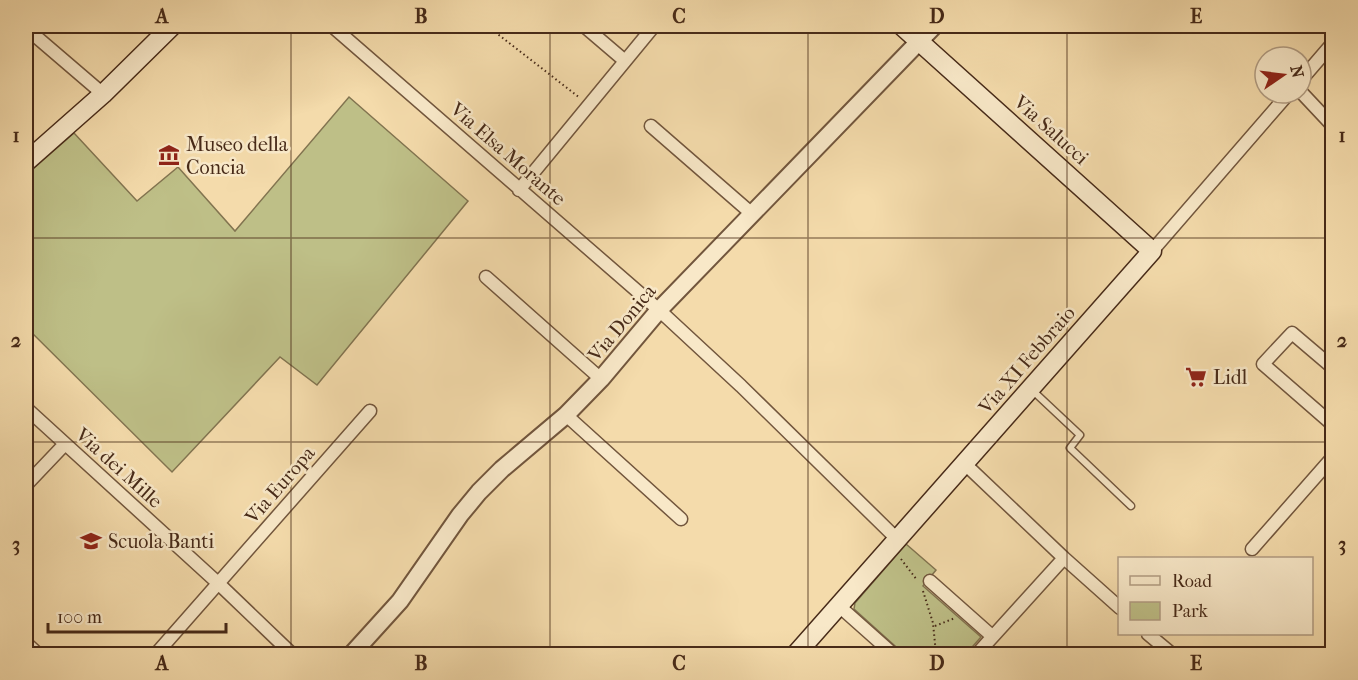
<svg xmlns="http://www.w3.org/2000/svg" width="1358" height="680" viewBox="0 0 1358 680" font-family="'IM FELL French Canon',serif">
	<rect width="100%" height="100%" fill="#f4dbab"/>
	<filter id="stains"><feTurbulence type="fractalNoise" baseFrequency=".00333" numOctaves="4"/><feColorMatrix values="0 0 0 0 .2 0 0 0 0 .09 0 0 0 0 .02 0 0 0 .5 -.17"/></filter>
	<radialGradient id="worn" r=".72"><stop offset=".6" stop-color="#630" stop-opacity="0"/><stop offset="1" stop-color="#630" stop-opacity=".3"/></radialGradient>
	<path fill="#bebf87" stroke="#827450" stroke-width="1.5" d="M349,97L468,201L317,385L280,357L172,472L26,327V175L74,133L137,201L178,167L235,231Z
		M906,544L936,570L923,586L981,637L966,654H904L854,609L855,603Z"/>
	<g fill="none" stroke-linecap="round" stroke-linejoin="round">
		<defs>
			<path id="service" d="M1032,390L1080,435L1070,448L1131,506"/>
			<path id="minor" d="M332,26L659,310L741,386L898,540
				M584,26L625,61
				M26,28L103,94
				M1301,80L1332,44
				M1301,92L1332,125
				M651,126L751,213
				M519,190L654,26
				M1152,251L1289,93
				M486,277L601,379
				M1332,367L1292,333L1263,364L1332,424
				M26,408L219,584L292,654
				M566,415L681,519
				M965,464L1064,558L1120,608
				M26,485L64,445
				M1252,549L1332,458
				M930,581L992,636
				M839,606L893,654
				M1148,634L1172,654
				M26,643L38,654
				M156,654L370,411
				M977,654L1064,558"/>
			<path id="tertiary" d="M352,654L400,601L460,515L479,492L502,469L566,415L601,379L659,310L934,26"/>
			<path id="secondary" d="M26,162L103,94L172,26
				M796,654L1152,251L902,26"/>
		</defs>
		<use href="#service" stroke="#72563d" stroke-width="9"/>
		<use href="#minor" stroke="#72563d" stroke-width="15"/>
		<use href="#tertiary" stroke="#72563d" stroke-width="20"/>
		<use href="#secondary" stroke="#472a18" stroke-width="21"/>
		<path stroke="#472a18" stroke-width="2" stroke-dasharray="1.5 3" stroke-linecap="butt" d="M495,32L580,98
			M901,559L917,580
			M923,591L933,623L936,654
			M935,626L955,618"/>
		<use href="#service" stroke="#f8e8c8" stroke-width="6"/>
		<use href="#minor" stroke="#f8e8c8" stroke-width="12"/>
		<use href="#tertiary" stroke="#f8e8c8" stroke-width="16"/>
		<use href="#secondary" stroke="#f8e8c8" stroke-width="18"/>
	</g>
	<path fill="none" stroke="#472a18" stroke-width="1.5" stroke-opacity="0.55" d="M291,26V654M550,26V654M808,26V654M1067,26V654M26,238H1332M26,442H1332"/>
	<defs>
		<symbol id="museum-bare" viewBox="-9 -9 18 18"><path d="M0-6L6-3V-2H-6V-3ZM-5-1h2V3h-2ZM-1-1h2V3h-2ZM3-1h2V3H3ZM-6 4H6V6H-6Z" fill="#8f2418" stroke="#f8e8c8" stroke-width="2.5" paint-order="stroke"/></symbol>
		<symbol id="supermarket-bare" viewBox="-9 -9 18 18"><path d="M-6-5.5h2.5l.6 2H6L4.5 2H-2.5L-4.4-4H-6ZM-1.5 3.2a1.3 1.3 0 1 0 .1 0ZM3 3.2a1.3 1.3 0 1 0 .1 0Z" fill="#8f2418" stroke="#f8e8c8" stroke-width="2.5" paint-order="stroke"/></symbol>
		<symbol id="school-bare" viewBox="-9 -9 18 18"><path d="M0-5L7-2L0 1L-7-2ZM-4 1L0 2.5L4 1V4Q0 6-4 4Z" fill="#8f2418" stroke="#f8e8c8" stroke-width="2.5" paint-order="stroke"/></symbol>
	</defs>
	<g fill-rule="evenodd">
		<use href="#museum-bare" x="154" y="140" width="30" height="30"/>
		<use href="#supermarket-bare" x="1181" y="362" width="30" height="30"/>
		<use href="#school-bare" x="76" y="526" width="30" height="30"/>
	</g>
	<g text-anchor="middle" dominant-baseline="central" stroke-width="5" stroke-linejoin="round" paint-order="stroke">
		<g font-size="20" fill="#472a18" stroke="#f8e8c8">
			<text transform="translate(1051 130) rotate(42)">Via Salucci</text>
			<text transform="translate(508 154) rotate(41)">Via Elsa Morante</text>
			<text transform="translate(622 323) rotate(-50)">Via Donica</text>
			<text transform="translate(1027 360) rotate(-49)">Via XI Febbraio</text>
			<text transform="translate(119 468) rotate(42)">Via dei Mille</text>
			<text transform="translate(280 485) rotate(-49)">Via Europa</text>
		</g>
		<g font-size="20" fill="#472a18" stroke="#f8e8c8" text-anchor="start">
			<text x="186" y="144">Museo della<tspan x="186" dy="23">Concia</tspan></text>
			<text x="1213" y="377">Lidl</text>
			<text x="108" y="541">Scuola Banti</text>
		</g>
	</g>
	<rect width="1358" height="680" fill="none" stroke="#f4dbab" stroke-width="66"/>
	<rect x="1118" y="557" width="195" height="78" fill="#f8e8c8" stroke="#b19c82" stroke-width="1.5"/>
	<rect x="1130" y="576" width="30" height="9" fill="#f8e8c8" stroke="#b19c82" stroke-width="1.5"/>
	<text x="1172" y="587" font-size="18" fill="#472a18">Road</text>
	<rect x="1130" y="602" width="30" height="18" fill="#bebf87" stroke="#b19c82" stroke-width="1.5"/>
	<text x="1172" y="617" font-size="18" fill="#472a18">Park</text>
	<g transform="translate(1283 75) rotate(76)"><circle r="28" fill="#f8e8c8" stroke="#b19c82" stroke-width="1.5"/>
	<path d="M0-4.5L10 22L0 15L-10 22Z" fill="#8f2418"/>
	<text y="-9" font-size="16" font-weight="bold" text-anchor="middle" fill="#472a18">N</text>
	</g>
	<path d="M48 623v9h178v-9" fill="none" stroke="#472a18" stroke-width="3"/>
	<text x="57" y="623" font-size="18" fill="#472a18" stroke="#f8e8c8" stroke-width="4.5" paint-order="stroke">100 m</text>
	<rect x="33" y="33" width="1292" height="614" fill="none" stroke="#472a18" stroke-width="2"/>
	<g font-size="20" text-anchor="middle" font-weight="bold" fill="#472a18">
		<text x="162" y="23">A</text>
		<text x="421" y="23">B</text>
		<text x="679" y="23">C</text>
		<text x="937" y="23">D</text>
		<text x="1196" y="23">E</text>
		<text x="16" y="142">1</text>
		<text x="1342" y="142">1</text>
		<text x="16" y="347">2</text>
		<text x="1342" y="347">2</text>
		<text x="16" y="551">3</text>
		<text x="1342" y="551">3</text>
		<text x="162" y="670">A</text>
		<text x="421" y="670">B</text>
		<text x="679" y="670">C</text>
		<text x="937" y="670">D</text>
		<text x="1196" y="670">E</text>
	</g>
	<rect width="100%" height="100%" filter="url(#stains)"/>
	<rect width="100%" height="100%" fill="url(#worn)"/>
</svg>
